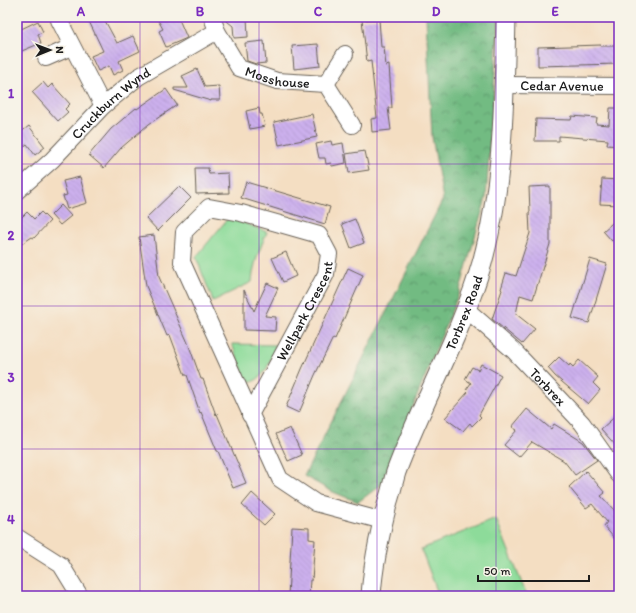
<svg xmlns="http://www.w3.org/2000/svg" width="636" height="613" viewBox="0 0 636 613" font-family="Itim,sans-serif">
	<defs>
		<pattern id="forest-crowns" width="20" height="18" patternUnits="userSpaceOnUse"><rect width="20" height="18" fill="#72bb82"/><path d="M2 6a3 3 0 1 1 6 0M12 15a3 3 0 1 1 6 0" fill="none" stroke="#5d976a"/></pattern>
		<pattern id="building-back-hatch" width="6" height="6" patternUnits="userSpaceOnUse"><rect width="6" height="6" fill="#ccb0ed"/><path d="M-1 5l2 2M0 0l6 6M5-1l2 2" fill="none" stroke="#af97cb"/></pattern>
	</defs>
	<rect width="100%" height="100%" fill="#f7f3e8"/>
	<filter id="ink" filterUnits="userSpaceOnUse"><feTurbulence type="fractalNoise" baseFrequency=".025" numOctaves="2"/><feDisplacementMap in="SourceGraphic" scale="8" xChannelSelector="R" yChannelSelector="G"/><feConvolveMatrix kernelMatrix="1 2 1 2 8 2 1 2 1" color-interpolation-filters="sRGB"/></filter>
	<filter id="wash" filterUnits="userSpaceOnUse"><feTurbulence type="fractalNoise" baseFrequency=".012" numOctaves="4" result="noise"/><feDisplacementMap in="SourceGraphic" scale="16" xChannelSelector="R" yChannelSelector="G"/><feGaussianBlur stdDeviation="0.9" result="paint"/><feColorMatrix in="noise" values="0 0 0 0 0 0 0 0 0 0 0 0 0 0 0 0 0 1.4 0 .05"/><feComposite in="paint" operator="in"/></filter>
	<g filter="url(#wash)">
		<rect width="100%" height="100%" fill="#f4dec2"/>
		<path fill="#8ddb9a" stroke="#547c5b" d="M229,217L267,232C260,249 253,264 252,282L213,301L196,257Z
			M232,344L276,345C270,360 267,376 252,382L246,380Z
			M496,519L527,596H439L421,549Z"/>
		<path fill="url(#forest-crowns)" stroke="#476c4f" d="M426,17H499L486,198L459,293L381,485L358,502L333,492L304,476L443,199L432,137Z"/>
		<g id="blocks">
			<path fill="url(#building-back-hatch)" d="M87,17H103L117,43L133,36L140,51L119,61L123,70L113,75L109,66L98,71L91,56L103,51Z
				M156,17H178L187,38L166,47L159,31L163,29Z
				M222,17H247L248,37L234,38L233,26Z
				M379,19L381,47H384L386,66L389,65L392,108H388L391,130L372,132L371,119L377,118L371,61L367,62L362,20Z
				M38,21L43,32L38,34L41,43L17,53V31Z
				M264,41L266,63L256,64L247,61L245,43Z
				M318,44L320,66L294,69L292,46Z
				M601,45V46H619V64L538,66V47Z
				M197,69L205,87L219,86L220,100H211V101L174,90V88H188L182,76Z
				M43,82L48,88L52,84L70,104L65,109L68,112L58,121L32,92Z
				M166,89L177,105L149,124L121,148L104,168L89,155L111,129L136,108L137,109Z
				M259,108L260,114H262L265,126L250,129L246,111Z
				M610,108H619V146L607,145L608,140L559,136V141H535L536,119L571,120L572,116L597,118L596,124L609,125Z
				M312,114L317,137L279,145L274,122Z
				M29,126L45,147L35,155L27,144L17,152V135Z
				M331,141L332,145L343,143L346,163L332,166L331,163L326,164L325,158H319L316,144Z
				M365,151L369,170L349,173L346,154Z
				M195,168H208L209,174L228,173L229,193L196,194Z
				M80,177L87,203L67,209L63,196L67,195L63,181Z
				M602,179L619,180V205L600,204Z
				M246,182L330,207L325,224L241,198Z
				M179,186L191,198L158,231L146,218Z
				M550,186V244L533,299L520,295L516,314L535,329L522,344L492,319L502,290L501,289L506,273L516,276L530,233L529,212H530L529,187Z
				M61,205L71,216L60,225L51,215Z
				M27,212L34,219L41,212L50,221L34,238L32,237L17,247V222Z
				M619,217V235L612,241L603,231Z
				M355,219L364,243L351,248L342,224Z
				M154,235L159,277L188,343L201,379H203L216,415L217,414L246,483L233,488L218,451H217L201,412L200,413L187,375H185L170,335L167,336L146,286L139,237Z
				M286,252L296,276L283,282L272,258Z
				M590,259L607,264L589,323L572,318Z
				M348,268L363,275L335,339L333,338L315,375L299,413L286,407L302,369Z
				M267,283L278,288L265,316L276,317L275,331L244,330V290L254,311Z
				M559,357L569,366L570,364L573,367L579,360L598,377L593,383L600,390L588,404L555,376L548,368Z
				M481,364L501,375L479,415L481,417L472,426L470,423L463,431L445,418L468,392L466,390L471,383L465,379L472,367L478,370Z
				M527,409L551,429L554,424L583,442L597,460L575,475L564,461L532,442L519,457L504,445L517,430L512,427Z
				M619,413V449L601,429Z
				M290,428L302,455L288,461L276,434Z
				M586,471L605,493L601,496L615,511L619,506V544L604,526L607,522L592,504L586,508L569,487Z
				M252,493L275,514L264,525L242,505Z
				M292,527L309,528V539L315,540L312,580H310L309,596H288Z"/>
		</g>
	</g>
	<g filter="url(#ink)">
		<use href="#blocks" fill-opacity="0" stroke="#686056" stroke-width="1"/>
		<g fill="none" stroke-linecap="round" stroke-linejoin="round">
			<defs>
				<g id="minor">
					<path id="s1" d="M212,17L217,31L239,68L277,81L326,84L352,125"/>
					<path d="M59,20L103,106"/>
					<path d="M46,58L71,47"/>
					<path d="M326,84L345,54"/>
					<path id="s2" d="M505,85L619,86"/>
					<path id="s3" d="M17,191L52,160L103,106L138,77L217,31"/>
					<path id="s4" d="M466,309L514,351L582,423L619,475"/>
					<path id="s5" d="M250,415L326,274L329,254L319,235L241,213L209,207L184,232L182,262L280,479L316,503L383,521"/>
					<path d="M17,537L61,565L80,596"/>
				</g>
				<g id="tertiary">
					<path id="s6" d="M371,596C373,564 380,532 388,501C391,492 393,482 396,472C422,402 461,335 482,263C504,183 504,99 506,17"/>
				</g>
			</defs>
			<use href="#minor" stroke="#686056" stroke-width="18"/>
			<use href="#tertiary" stroke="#686056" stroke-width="21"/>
			<use href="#minor" stroke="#fff" stroke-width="16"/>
			<use href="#tertiary" stroke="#fff" stroke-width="19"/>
		</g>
	</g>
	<path fill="none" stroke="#7b2cbf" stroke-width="1" stroke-opacity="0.55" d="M140,17V596M259,17V596M377,17V596M496,17V596M17,164H619M17,306H619M17,449H619"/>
	<g text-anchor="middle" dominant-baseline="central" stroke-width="3.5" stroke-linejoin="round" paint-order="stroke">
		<g font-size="14" fill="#1c1c1c" stroke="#f7f3e8">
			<text stroke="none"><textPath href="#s1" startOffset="98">Mosshouse</textPath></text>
			<text stroke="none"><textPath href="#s2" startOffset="57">Cedar Avenue</textPath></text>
			<text stroke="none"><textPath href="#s3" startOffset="129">Cruckburn Wynd</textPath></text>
			<text stroke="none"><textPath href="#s5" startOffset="118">Wellpark Crescent</textPath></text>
			<text stroke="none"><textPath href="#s6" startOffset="300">Torbrex Road</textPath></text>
			<text stroke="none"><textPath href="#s4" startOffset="113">Torbrex</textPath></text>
		</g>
	</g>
	<rect width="636" height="613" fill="none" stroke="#f7f3e8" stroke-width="44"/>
	<g transform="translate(50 50) rotate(89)" stroke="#f7f3e8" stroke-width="3" paint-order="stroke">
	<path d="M0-3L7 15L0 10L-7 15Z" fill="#1c1c1c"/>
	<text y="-6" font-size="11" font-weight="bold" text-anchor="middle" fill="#1c1c1c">N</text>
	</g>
	<path d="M478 575v6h111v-6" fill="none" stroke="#1c1c1c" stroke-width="2"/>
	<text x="484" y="575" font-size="12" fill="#1c1c1c" stroke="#f7f3e8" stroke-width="3" paint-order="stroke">50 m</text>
	<rect x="22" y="22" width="592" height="569" fill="none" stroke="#7b2cbf" stroke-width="1.5"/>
	<g font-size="13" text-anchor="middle" font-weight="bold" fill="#7b2cbf">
		<text x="81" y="16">A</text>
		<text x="200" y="16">B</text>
		<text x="318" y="16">C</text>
		<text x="436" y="16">D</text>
		<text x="555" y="16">E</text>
		<text x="11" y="98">1</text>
		<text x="11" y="240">2</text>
		<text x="11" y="382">3</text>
		<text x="11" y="524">4</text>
	</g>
</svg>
